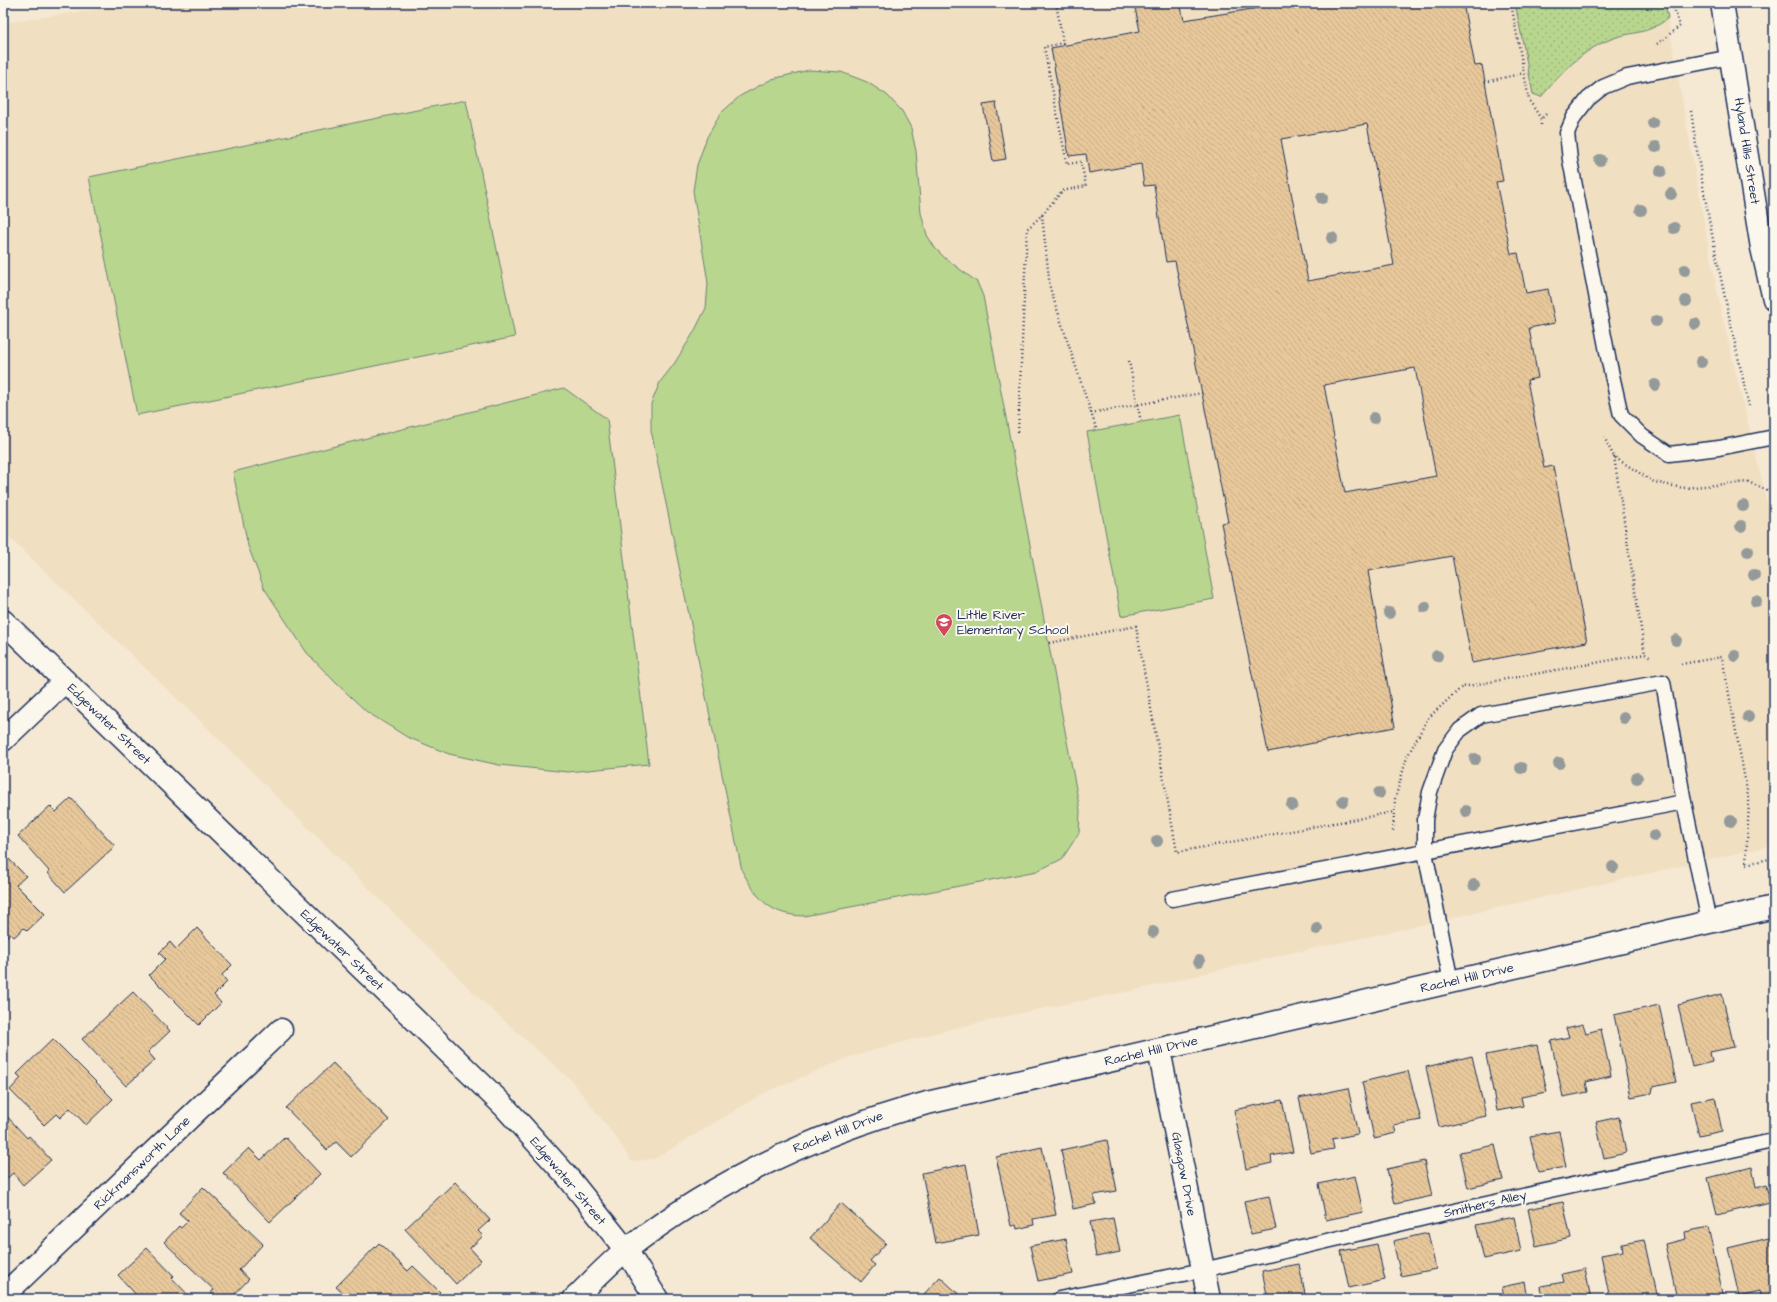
<svg xmlns="http://www.w3.org/2000/svg" width="1777" height="1302" viewBox="0 0 1777 1302" font-family="'Architects Daughter',sans-serif">
	<defs>
		<pattern id="grass-dots" width="8" height="8" patternUnits="userSpaceOnUse"><rect width="8" height="8" fill="#b8d68e"/><path d="M2 2h.1M6 6h.1" fill="none" stroke="#9eb87d" stroke-width="1.8" stroke-linecap="round"/></pattern>
		<pattern id="building-back-hatch" width="6" height="6" patternUnits="userSpaceOnUse"><rect width="6" height="6" fill="#e8c89a"/><path d="M-1 5l2 2M0 0l6 6M5-1l2 2" fill="none" stroke="#c6ac87"/></pattern>
	</defs>
	<rect width="100%" height="100%" fill="#f5e9d3"/>
	<filter id="ink" filterUnits="userSpaceOnUse"><feTurbulence type="fractalNoise" baseFrequency=".025" numOctaves="2"/><feDisplacementMap in="SourceGraphic" scale="8" xChannelSelector="R" yChannelSelector="G"/><feConvolveMatrix kernelMatrix="1 2 1 2 8 2 1 2 1" color-interpolation-filters="sRGB"/></filter>
	<g filter="url(#ink)">
		<path fill="#f1dfc2" d="M140,3H1665L1706,233L1722,315L1774,531V845L1381,934L1282,955L1136,990L1025,1012L939,1032L850,1057L764,1093L656,1158L632,1162L617,1139L571,1080L481,1000L223,743L3,531V23Z"/>
		<path fill="url(#grass-dots)" stroke="#6a8276" d="M1515,3H1665L1668,18C1648,35 1633,31 1611,39C1580,51 1562,73 1541,97L1533,94Z"/>
		<path fill="#b8d68e" stroke="#6a8276" d="M809,70L841,72L867,82L887,95L902,111L911,128L916,151L921,213L927,235L935,248L945,258L977,282L983,296L1080,810L1079,833L1062,859L1037,871L804,916C769,915 758,899 742,871L657,460L651,430V404L660,382L674,364L694,332L706,308L708,283L693,191L697,165L707,137L721,113L740,96L772,79Z
			M466,100L515,337L137,415L89,177Z
			M564,388L607,419L649,764L568,772L499,765L449,754L407,737L367,712L336,683L307,653L264,588L248,546L233,472Z
			M1180,415L1214,599L1121,616L1087,432Z"/>
		<path fill="url(#building-back-hatch)" stroke="#1b2f5e" fill-rule="evenodd" d="M1134,3H1180L1184,20L1258,8L1257,3H1463L1475,66L1482,65L1485,82L1503,181L1496,182L1511,254L1518,253L1526,293L1548,289L1555,323L1529,328L1538,378L1527,380L1544,468L1553,466L1587,642L1472,663L1452,556L1368,571L1395,727L1268,752L1221,523L1228,522L1175,261L1166,262L1154,185L1144,186L1141,164L1089,173L1086,154L1069,156L1051,48L1140,31ZM1367,124L1394,265L1308,281L1281,139ZM1415,368L1436,476L1345,493L1324,385Z
			M996,103L1006,159L993,161L983,105Z
			M71,798L115,846L65,892L48,873L49,871L18,836L50,806L56,812Z
			M3,853L26,876L16,885L45,914L27,931L24,928L14,937L10,933L3,941Z
			M197,928L232,965L222,975L227,982L214,995L221,1003L199,1025L149,975L165,959L159,953L170,942L176,949Z
			M133,992L170,1031L148,1052L155,1060L126,1086L82,1039Z
			M1722,994L1734,1047L1710,1052L1712,1062L1692,1067L1678,1005Z
			M1659,1005L1676,1082L1653,1087L1652,1093L1631,1097L1614,1015Z
			M1583,1024L1586,1033L1601,1029L1611,1076L1586,1082L1588,1092L1563,1097L1551,1041L1569,1037L1566,1028Z
			M53,1039L113,1099L86,1125L70,1108L60,1118L56,1114L44,1125L10,1090L21,1078L17,1074Z
			M1537,1045L1547,1092L1521,1097L1523,1106L1497,1111L1486,1055Z
			M1472,1056L1486,1116L1439,1127L1426,1067Z
			M333,1063L389,1120L351,1157L336,1142L327,1150L286,1108Z
			M1408,1071L1421,1120L1394,1125L1396,1133L1374,1138L1362,1082Z
			M1348,1088L1358,1134L1332,1139L1334,1149L1311,1153L1299,1098Z
			M1715,1097L1722,1131L1699,1136L1691,1102Z
			M1282,1100L1293,1152L1271,1156L1272,1163L1246,1169L1234,1110Z
			M3,1112L27,1138L29,1136L51,1160L23,1185L13,1173L3,1182Z
			M1619,1117L1626,1153L1604,1158L1596,1122Z
			M1559,1131L1566,1167L1538,1172L1530,1136Z
			M285,1137L320,1174L270,1222L223,1173L249,1148L261,1160Z
			M1107,1140L1117,1191L1094,1195L1096,1204L1073,1209L1061,1150Z
			M1495,1145L1503,1180L1468,1188L1460,1152Z
			M1042,1147L1056,1215L1033,1219L1034,1225L1017,1229L1016,1225L1011,1226L996,1157Z
			M1424,1161L1432,1196L1395,1204L1387,1169Z
			M966,1164L979,1235L936,1243L922,1173Z
			M1752,1167L1756,1188L1766,1185L1770,1202L1717,1215L1708,1178Z
			M1355,1176L1363,1212L1326,1220L1319,1184Z
			M455,1182L490,1220L478,1231L483,1236L470,1248L481,1260L456,1284L405,1229Z
			M203,1187L263,1244L239,1270L249,1279L230,1299H217L210,1293L214,1290L164,1242L179,1226L181,1228L188,1221L179,1213Z
			M1269,1196L1276,1229L1251,1234L1244,1201Z
			M1563,1202L1571,1238L1536,1246L1528,1209Z
			M841,1203L886,1243L870,1261L875,1265L861,1282L810,1238Z
			M1514,1217L1521,1251L1484,1259L1476,1225Z
			M1113,1218L1120,1252L1096,1257L1090,1222Z
			M1708,1227L1724,1299H1677L1665,1244L1686,1239L1685,1232Z
			M1428,1233L1436,1269L1401,1276L1393,1241Z
			M1773,1237L1774,1288H1770L1772,1298L1761,1299L1759,1291L1739,1296L1728,1248Z
			M1066,1239L1073,1274L1038,1281L1030,1246Z
			M1644,1240L1657,1299H1610L1601,1255L1623,1251L1622,1244Z
			M379,1243L408,1271L413,1266L440,1292L433,1299H349L336,1287Z
			M1377,1244L1385,1280L1349,1288L1341,1251Z
			M147,1248L174,1276L172,1278L192,1299H138L139,1298L118,1275Z
			M1299,1264L1306,1299H1268L1262,1271Z
			M1585,1269L1591,1299H1543L1541,1286L1564,1282L1562,1274Z
			M940,1277L964,1299H929L924,1294Z
			M1525,1282L1528,1299H1492L1504,1297L1502,1287Z"/>
		<g fill="none" stroke-linecap="round" stroke-linejoin="round">
			<defs>
				<path id="service" d="M1731,57L1627,77L1603,87L1588,99L1574,117L1567,133L1570,160L1609,362L1621,415L1642,436L1669,454L1719,448L1774,437
					M1172,899L1684,802
					M1451,982L1425,852V820L1430,792L1445,750L1460,730L1481,715L1663,682L1684,802L1709,922
					M1059,1299L1203,1270L1450,1212L1768,1142"/>
				<path id="minor" d="M1722,3L1762,248L1774,299
					M3,740L65,681
					M1159,1050L1209,1299
					M3,1296L281,1030
					M574,1299C591,1283 608,1264 627,1249C718,1179 817,1133 927,1103L1774,907"/>
				<path id="tertiary" d="M3,621L503,1105L567,1176L626,1250L657,1299"/>
			</defs>
			<use href="#service" stroke="#1b2f5e" stroke-width="17"/>
			<use href="#minor" stroke="#1b2f5e" stroke-width="25"/>
			<use href="#tertiary" stroke="#1b2f5e" stroke-width="25"/>
			<path stroke="#1b2f5e" stroke-width="2.5" stroke-dasharray="1 3" stroke-linecap="butt" d="M1238,3L1240,11
				M1511,3L1529,100L1541,119
				M1657,44L1680,26L1672,3
				M1485,82L1524,73
				M1691,111C1705,211 1727,308 1749,406
				M1541,125V119L1546,114
				M1042,215L1050,288L1097,431
				M1129,361L1141,422
				M1091,413L1202,393
				M1018,432L1027,229L1042,215L1062,191L1086,186L1081,162L1067,164L1044,47L1063,43L1056,3
				M1604,437L1614,457L1654,482L1683,488L1748,482L1772,492L1774,499
				M1614,457L1645,654
				M1049,643L1136,626L1177,852L1394,812
				M1681,664L1722,657L1749,801L1746,864L1774,858
				M1393,831L1395,799L1407,757L1428,718L1462,687L1645,654L1651,657"/>
			<use href="#service" stroke="#fbf7ec" stroke-width="14"/>
			<use href="#minor" stroke="#fbf7ec" stroke-width="22"/>
			<use href="#tertiary" stroke="#fbf7ec" stroke-width="22"/>
		</g>
		<g fill="#939a99">
			<circle cx="1653" cy="123" r="6"/>
			<circle cx="1656" cy="147" r="6"/>
			<circle cx="1600" cy="160" r="6"/>
			<circle cx="1661" cy="171" r="6"/>
			<circle cx="1671" cy="194" r="6"/>
			<circle cx="1322" cy="198" r="6"/>
			<circle cx="1641" cy="210" r="6"/>
			<circle cx="1674" cy="228" r="6"/>
			<circle cx="1332" cy="238" r="6"/>
			<circle cx="1685" cy="270" r="6"/>
			<circle cx="1686" cy="301" r="6"/>
			<circle cx="1656" cy="321" r="6"/>
			<circle cx="1695" cy="324" r="6"/>
			<circle cx="1701" cy="362" r="6"/>
			<circle cx="1655" cy="385" r="6"/>
			<circle cx="1374" cy="418" r="6"/>
			<circle cx="1743" cy="506" r="6"/>
			<circle cx="1741" cy="526" r="6"/>
			<circle cx="1748" cy="551" r="6"/>
			<circle cx="1754" cy="575" r="6"/>
			<circle cx="1756" cy="601" r="6"/>
			<circle cx="1425" cy="607" r="6"/>
			<circle cx="1389" cy="613" r="6"/>
			<circle cx="1676" cy="640" r="6"/>
			<circle cx="1437" cy="656" r="6"/>
			<circle cx="1735" cy="656" r="6"/>
			<circle cx="1748" cy="717" r="6"/>
			<circle cx="1624" cy="718" r="6"/>
			<circle cx="1475" cy="759" r="6"/>
			<circle cx="1559" cy="763" r="6"/>
			<circle cx="1521" cy="768" r="6"/>
			<circle cx="1637" cy="778" r="6"/>
			<circle cx="1379" cy="793" r="6"/>
			<circle cx="1343" cy="801" r="6"/>
			<circle cx="1292" cy="805" r="6"/>
			<circle cx="1466" cy="811" r="6"/>
			<circle cx="1731" cy="821" r="6"/>
			<circle cx="1654" cy="836" r="6"/>
			<circle cx="1157" cy="841" r="6"/>
			<circle cx="1613" cy="867" r="6"/>
			<circle cx="1474" cy="885" r="6"/>
			<circle cx="1317" cy="929" r="6"/>
			<circle cx="1153" cy="932" r="6"/>
			<circle cx="1199" cy="961" r="6"/>
		</g>
	</g>
	<defs>
		<symbol id="school-pin" viewBox="-11 -11 22 30"><path d="M0 17L-7.5 6A9.5 9.5 0 1 1 7.5 6Z" fill="#d1495b" stroke="#fbf7ec"/><path d="M0-5L7-2L0 1L-7-2ZM-4 1L0 2.5L4 1V4Q0 6-4 4Z" fill="#fff"/></symbol>
	</defs>
	<g fill-rule="evenodd">
		<use href="#school-pin" x="934" y="612" width="20" height="27"/>
	</g>
	<g text-anchor="middle" dominant-baseline="central" stroke-width="4" stroke-linejoin="round" paint-order="stroke">
		<g font-size="13" fill="#1b2f5e" stroke="#fbf7ec">
			<text transform="translate(1747 151) rotate(81)">Hyland Hills Street</text>
			<text transform="translate(109 724) rotate(44)">Edgewater Street</text>
			<text transform="translate(342 950) rotate(44)">Edgewater Street</text>
			<text transform="translate(1467 978) rotate(-13)">Rachel Hill Drive</text>
			<text transform="translate(1151 1051) rotate(-13)">Rachel Hill Drive</text>
			<text transform="translate(838 1132) rotate(-21)">Rachel Hill Drive</text>
			<text transform="translate(142 1163) rotate(-44)">Rickmansworth Lane</text>
			<text transform="translate(1184 1174) rotate(79)">Glasgow Drive</text>
			<text transform="translate(568 1181) rotate(50)">Edgewater Street</text>
			<text transform="translate(1485 1204) rotate(-13)">Smithers Alley</text>
		</g>
		<g font-size="13" fill="#1b2f5e" stroke="#fbf7ec" text-anchor="start">
			<text x="957" y="615">Little River<tspan x="957" dy="15">Elementary School</tspan></text>
		</g>
	</g>
	<rect width="1777" height="1302" fill="none" stroke="#fbf7ec" stroke-width="16"/>
	<rect x="8" y="8" width="1761" height="1286" fill="none" stroke="#1b2f5e" stroke-width="1.5" filter="url(#ink)"/>
</svg>
